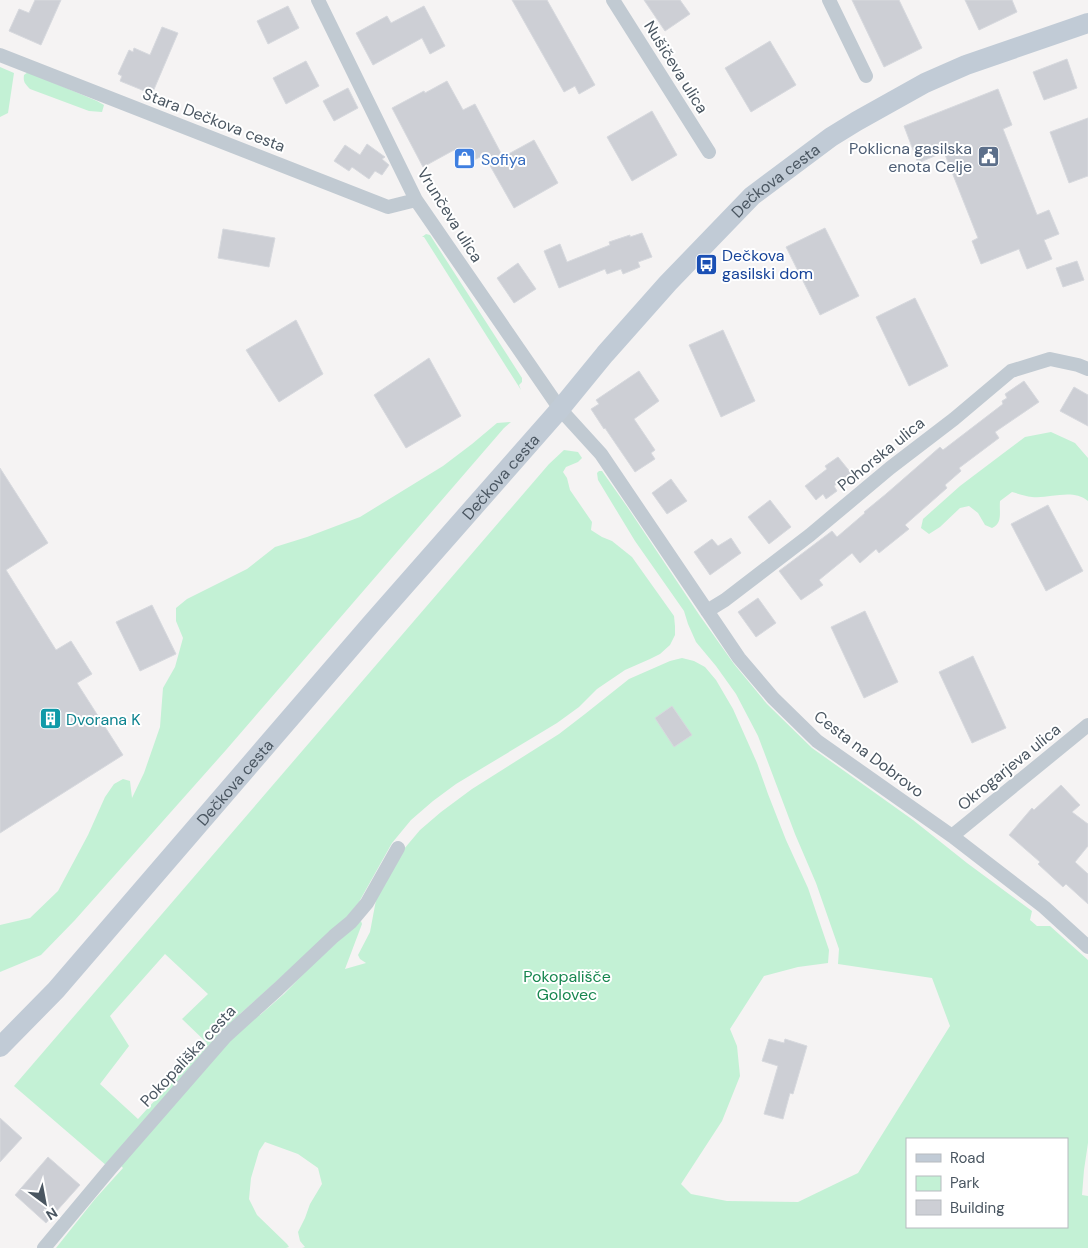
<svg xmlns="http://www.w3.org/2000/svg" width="1088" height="1248" viewBox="0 0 1088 1248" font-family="'DM Sans',sans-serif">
	<rect width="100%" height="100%" fill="#f5f3f3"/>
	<path fill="#c3f1d5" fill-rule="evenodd" d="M0,67L14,73L8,113L0,117Z
		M28,72L97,101L104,105L102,112L89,111L30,89C25,84 23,82 24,75Z
		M426,234L430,235L522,378V382L519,385L521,390L424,237H422Z
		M511,422L504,428L226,750L75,920L41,955L0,972V925L30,918L58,891L88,835L105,797L114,784L123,779L130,781L132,798L144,773L160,727L163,688L175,667L183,638L176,621V608L187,599L247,569L275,547L307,537L360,517L443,466L472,444L497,423Z
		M1051,432L1075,443L1088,458V501C1072,488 1050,499 1032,497C1026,496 1019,494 1012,492L1000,501C999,512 1003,523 992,528L985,525L978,513L969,506L960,508L940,527L929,534L921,528L923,519L960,486L1005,452L1025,437Z
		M564,450L578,452L582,458L578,462L566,467L563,472L567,478L570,490L592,522L591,530L602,537L612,541L632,557L674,616L675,626V635L670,645L660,654L650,659L625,670L597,689L579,707L557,723L456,784L433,801L411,820L392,843L359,902L345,920L240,1014L260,1015L284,994L315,962L361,921L362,924L345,969L366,963L360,959L358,955L370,932L376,900L404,849L420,830L441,812L472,789L559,734L585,714L629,679L670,661L682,658L694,661L705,667L716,680L733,709L757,763L768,794L786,840L808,888L829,950L828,963L798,967L764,976L730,1029L737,1046L740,1076L722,1121L681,1184L691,1194L727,1201L798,1202L858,1173L950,1026L932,978L838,964L839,949L816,883L795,834L758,736L736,694L716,666L696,642L688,624L684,611L635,541L598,480L597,473L599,471H602L628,508L700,616L734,664L767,704L812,748L913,820L967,863L1032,911L1030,920L1037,926H1050L1088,960V1143L1084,1170L1082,1195L1088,1196V1248H302L305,1247L300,1241L298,1232L305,1218L310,1204L322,1184L318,1168L298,1154L265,1142L259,1151L251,1178L249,1199L257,1215L287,1244L289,1247L286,1248H56L95,1199L123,1168L115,1160L107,1166L14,1086L549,464ZM165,954L208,994L182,1019L207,1043L138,1119L100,1084L129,1046L110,1016ZM907,1139H1067V1227H907Z"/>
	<path fill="#cdcfd5" stroke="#d7d9de" d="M35,0H61L41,45L9,31L19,9L29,13Z
		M512,0H547L595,85L579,94L575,86L564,92Z
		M644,0H680L690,14L665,31Z
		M852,0H899L922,48L884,67Z
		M965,0H1012L1017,12L979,30Z
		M288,6L299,28L268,44L257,21Z
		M424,6L445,46L430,54L422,38L373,65L356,33L387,16L391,23Z
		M162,27L178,33L152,94L120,81L122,76L118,74L129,50L133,52L134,48L150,55Z
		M770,41L796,85L751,112L725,68Z
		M1067,59L1077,88L1044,100L1033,72Z
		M306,61L319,86L286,104L273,78Z
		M447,81L463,110L475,104L503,157L534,140L558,183L514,208L484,155L462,166L454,150L423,167L392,108L424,91L425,93Z
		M348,88L358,108L334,121L323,101Z
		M998,89L1012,125L1003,129L1037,215L1049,210L1059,234L1044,240L1052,259L1027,269L1019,249L981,264L972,241L978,238L944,152L918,163L904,126Z
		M652,111L677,155L632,181L607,137Z
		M1088,118V176L1069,183L1050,132Z
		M367,144L385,157L382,159L389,165L382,175L375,171L369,179L352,167L349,171L334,161L345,145L360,155Z
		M825,228L859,296L820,315L786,247Z
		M223,229L275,238L269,267L218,258Z
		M642,233L652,257L638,262L640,267L623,274L621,269L607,274L605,269L559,288L544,251L560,244L567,262L610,245L609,242L630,235V237Z
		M1077,261L1084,280L1063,287L1056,268Z
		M518,263L536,289L514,303L497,278Z
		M915,298L948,366L909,386L876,317Z
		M296,320L323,374L279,402L246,350Z
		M723,330L755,401L721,417L689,345Z
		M429,358L461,416L406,448L374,395Z
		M639,371L659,401L634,419L655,450L651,453L655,459L635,472L605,428L604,429L591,409L599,404L596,400Z
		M1024,381L1039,402L995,432L999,438L959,468L961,471L945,485L947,488L905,525L909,529L879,553L876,549L860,563L852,553L819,580L823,585L801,600L779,571L832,531L837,537L865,513L864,512L886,494L940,447L943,450L1003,404L1002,401L1007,398L1005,394Z
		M1074,387L1088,395V426L1060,411Z
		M838,457L851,473L834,486L837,491L826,499L823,494L816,500L805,486L827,469L825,466Z
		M0,468L48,543L6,570L56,650L71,641L92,674L77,683L123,755L0,833Z
		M671,479L687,501L667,514L652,493Z
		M770,500L791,527L769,544L748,517Z
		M1048,505L1083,571L1046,591L1011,524Z
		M731,538L741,553L710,575L694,552L712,539L718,546Z
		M758,598L776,623L756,637L738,612Z
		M152,605L176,654L140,671L116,622Z
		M865,611L898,682L864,698L831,627Z
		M973,656L1006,728L972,743L939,672Z
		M672,706L692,735L674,747L655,718Z
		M1061,785L1080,805L1072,812L1088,824V846L1075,862L1088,874V904L1066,884L1063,887L1038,864L1040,862L1009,835L1032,808L1034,810Z
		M769,1039L784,1043L785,1039L807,1046L793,1094L790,1093L783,1119L764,1114L778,1066L762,1061Z
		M0,1118L22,1138L0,1162Z
		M48,1157L80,1185L46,1223L15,1195Z"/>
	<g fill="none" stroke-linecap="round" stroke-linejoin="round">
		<path stroke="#c1cad2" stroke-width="14" d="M318,0L416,200L560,409L601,454L739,658L773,698L817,741L952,836L1044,907L1088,947
			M613,0L709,152
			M829,0L866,76
			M0,55L388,207L416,200
			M707,611L725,600L810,535L890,468L954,419L1011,371L1050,359L1078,365L1088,369
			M952,836L1088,725
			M44,1248L110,1169L226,1036L278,989L334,936L351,922L367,903L398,848"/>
		<path stroke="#c1cbd6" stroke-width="20" id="s1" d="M0,1047L56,990L371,624L560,409L605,354L668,283L752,196L831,137L857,121L925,83L966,65L1088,23"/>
	</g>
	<defs>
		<symbol id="civic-square" viewBox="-11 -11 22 22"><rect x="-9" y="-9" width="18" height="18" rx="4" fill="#5c6f8a" stroke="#fff"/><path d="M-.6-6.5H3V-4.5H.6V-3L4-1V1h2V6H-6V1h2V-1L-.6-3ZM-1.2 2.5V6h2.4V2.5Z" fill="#fff"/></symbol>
		<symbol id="shop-square" viewBox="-11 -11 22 22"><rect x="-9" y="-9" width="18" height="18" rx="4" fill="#3f7fe0" stroke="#fff"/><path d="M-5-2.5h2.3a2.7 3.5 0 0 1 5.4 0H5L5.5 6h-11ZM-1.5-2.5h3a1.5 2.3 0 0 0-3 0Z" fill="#fff"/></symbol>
		<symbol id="bus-square" viewBox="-11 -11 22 22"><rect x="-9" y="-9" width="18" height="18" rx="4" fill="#1a4fb4" stroke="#fff"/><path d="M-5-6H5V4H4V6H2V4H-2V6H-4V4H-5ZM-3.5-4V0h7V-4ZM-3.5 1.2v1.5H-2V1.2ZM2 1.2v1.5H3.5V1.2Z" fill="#fff"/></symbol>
		<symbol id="building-square" viewBox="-11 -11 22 22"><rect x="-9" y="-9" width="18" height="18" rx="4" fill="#0f9aa8" stroke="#fff"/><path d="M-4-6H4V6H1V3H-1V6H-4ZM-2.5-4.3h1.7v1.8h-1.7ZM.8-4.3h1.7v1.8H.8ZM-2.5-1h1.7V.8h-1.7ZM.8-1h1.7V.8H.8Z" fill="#fff"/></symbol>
	</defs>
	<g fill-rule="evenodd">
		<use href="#civic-square" x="976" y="144" width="25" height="25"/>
		<use href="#shop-square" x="452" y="146" width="25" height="25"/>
		<use href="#bus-square" x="694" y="252" width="25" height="25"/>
		<use href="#building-square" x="38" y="706" width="25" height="25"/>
	</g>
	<g text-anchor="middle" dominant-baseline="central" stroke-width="4" stroke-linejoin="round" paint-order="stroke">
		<g font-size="16" fill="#4a5661" stroke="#fff">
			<text transform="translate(676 67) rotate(58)">Nušičeva ulica</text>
			<text transform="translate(214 120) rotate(21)">Stara Dečkova cesta</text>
			<text stroke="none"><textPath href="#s1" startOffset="1164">Dečkova cesta</textPath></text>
			<text transform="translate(450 215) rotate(58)">Vrunčeva ulica</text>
			<text transform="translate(881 454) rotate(-39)">Pohorska ulica</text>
			<text stroke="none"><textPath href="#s1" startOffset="759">Dečkova cesta</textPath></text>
			<text transform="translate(869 754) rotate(37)">Cesta na Dobrovo</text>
			<text transform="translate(1009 767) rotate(-39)">Okrogarjeva ulica</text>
			<text stroke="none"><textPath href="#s1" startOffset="354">Dečkova cesta</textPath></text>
			<text transform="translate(188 1056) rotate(-47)">Pokopališka cesta</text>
		</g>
		<g font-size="16" fill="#4e5e75" stroke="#fff" text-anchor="end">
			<text x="972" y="148">Poklicna gasilska<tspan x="972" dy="18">enota Celje</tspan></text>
		</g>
		<g font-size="16" fill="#366cbe" stroke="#fff" text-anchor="start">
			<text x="481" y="159">Sofiya</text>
		</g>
		<g font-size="16" fill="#164399" stroke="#fff" text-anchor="start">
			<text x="722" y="255">Dečkova<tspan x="722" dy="18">gasilski dom</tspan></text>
		</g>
		<g font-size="16" fill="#0d838f" stroke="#fff" text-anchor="start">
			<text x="66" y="719">Dvorana K</text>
		</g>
		<g font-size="16" fill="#17864f" stroke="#fff">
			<text x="567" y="976">Pokopališče<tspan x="567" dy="18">Golovec</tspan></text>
		</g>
	</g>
	<rect x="906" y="1138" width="162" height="90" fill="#ffffff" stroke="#b7bbc0"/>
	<rect x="916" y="1154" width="25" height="8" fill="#c1cbd6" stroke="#b7bbc0"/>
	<text x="950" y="1163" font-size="15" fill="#4a5661">Road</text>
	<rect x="916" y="1176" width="25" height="15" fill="#c3f1d5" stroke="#b7bbc0"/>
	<text x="950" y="1188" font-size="15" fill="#4a5661">Park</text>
	<rect x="916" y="1200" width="25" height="15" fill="#cdcfd5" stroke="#b7bbc0"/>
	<text x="950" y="1213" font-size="15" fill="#4a5661">Building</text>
	<g transform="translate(45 1203) rotate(148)" stroke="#ffffff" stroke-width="4" paint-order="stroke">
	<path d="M0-4L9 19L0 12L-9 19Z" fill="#4a5661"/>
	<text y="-8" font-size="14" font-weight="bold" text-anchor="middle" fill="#4a5661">N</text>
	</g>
</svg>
